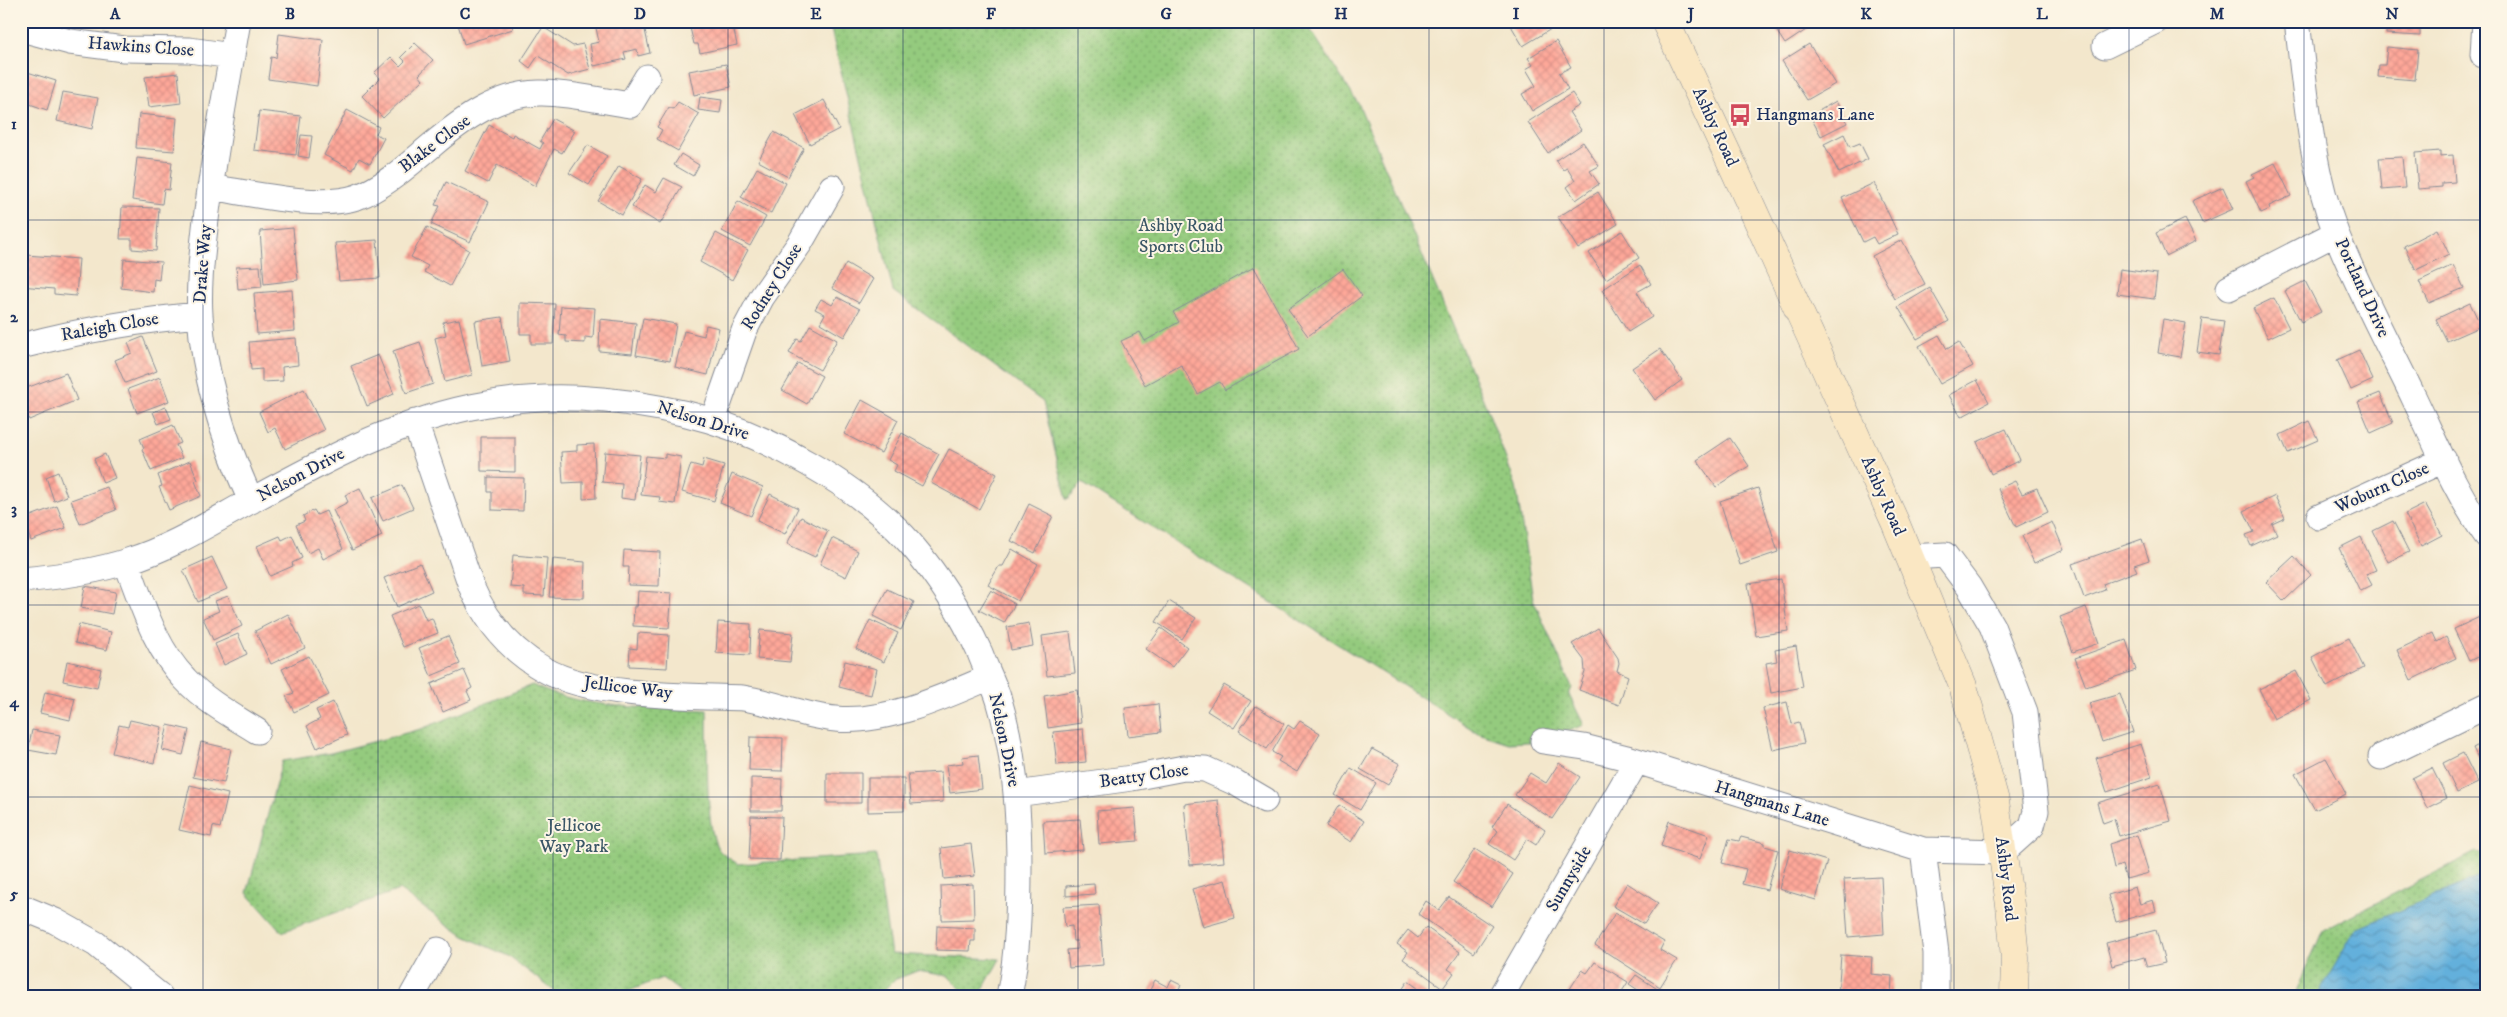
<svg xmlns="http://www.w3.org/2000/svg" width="2507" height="1017" viewBox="0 0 2507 1017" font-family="'IM FELL DW Pica',serif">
	<defs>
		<pattern id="green-dots" width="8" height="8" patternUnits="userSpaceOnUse" patternTransform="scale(1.25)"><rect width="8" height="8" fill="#94cb7e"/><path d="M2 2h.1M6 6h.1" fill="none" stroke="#78a56a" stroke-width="1.8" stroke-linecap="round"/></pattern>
		<pattern id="water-waves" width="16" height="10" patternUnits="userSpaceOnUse" patternTransform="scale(1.25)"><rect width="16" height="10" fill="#63b0dc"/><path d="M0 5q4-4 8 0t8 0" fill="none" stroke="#5190b6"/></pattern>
		<pattern id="building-cross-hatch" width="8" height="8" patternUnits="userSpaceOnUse" patternTransform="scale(1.25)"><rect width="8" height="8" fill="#fea799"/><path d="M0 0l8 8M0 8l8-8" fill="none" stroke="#d99086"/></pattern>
	</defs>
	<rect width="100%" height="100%" fill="#fcf5e5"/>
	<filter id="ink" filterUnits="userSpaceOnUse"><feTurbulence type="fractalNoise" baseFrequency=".02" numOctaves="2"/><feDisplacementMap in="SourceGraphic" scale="10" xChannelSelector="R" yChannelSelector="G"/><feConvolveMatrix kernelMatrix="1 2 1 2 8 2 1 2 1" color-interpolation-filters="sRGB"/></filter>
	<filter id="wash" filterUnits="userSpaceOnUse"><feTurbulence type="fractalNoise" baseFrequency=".0096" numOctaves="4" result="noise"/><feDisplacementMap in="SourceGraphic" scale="20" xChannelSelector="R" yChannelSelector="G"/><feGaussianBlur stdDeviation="1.12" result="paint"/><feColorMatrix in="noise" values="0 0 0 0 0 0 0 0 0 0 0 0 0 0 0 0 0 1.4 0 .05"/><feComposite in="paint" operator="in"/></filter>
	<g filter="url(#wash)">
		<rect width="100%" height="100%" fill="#f3e7cc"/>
		<path fill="url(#green-dots)" stroke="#587d6e" d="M829,21H1305L1359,105L1488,411L1516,486L1533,599L1572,687L1569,695L1584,725L1543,741L1509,743L1478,733L1082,483L1067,500L1043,402L893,291Z
			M532,685C581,709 653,708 707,710C708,737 704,831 719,850C723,855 732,860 738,864L876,855L891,954L1000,959L979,996H968L948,976L917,971L894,980L878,996H686L662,978L616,996H561L508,956L464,936L399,890L282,932L247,893L282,761L331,753L421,729Z
			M2476,852L2486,854V996H2294L2323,930Z"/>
		<path fill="url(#water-waves)" stroke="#3f709d" d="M2484,875L2486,996H2317L2356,929Z"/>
		<g id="blocks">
			<path fill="url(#building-cross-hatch)" d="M152,21H186V27Z
				M457,21H511L513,29L464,44Z
				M625,21H643L650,53L638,56L637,49L624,52L626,59L594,66L590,44L599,42L596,28Z
				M720,21H732L737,45L700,53L698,44H694L690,28Z
				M1514,21H1546L1551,29L1523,46L1510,24Z
				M1776,21H1809L1812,26L1785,44L1772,24Z
				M2387,21H2420V36L2386,34Z
				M543,27L573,46L583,44L590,69L568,75L538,56L530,68L521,61Z
				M279,34L323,40L317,86L268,79L271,57L276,58Z
				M1556,41L1571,67L1559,73L1568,89L1532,111L1522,94L1536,86L1526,69L1533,65L1528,58Z
				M415,43L433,60L419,75L423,80L383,118L362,96L380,78L374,73L391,57L400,66L405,61L401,57Z
				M1809,44L1835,84L1807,100L1782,61Z
				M2387,47L2418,50L2415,80L2378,77L2379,65H2385Z
				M726,64L731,87L694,95L689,71Z
				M21,70L56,81L47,110L21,101Z
				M178,73L181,103L149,107L145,77Z
				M63,92L98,98L92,129L57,121Z
				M1572,93L1580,105L1569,112L1581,130L1548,153L1528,122Z
				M700,97L722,100L720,113L698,110Z
				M824,100L839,129L810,144L795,115Z
				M1836,101L1847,123L1821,136L1810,116Z
				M678,102L699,114L678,151L657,139L662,130L657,127L669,107L673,109Z
				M347,110L379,127L376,134L384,138L370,164L359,158L353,170L324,155Z
				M259,111L301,116L296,155L254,150Z
				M139,114L177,118L174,151L136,148Z
				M553,119L575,131L562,153L554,149L535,186L497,165L488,183L465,171L489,125L512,137L513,134L540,149L543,143L540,141Z
				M774,132L804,148L788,177L758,161Z
				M1844,134L1850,147L1860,143L1868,159L1839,173L1824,144Z
				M301,135L312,136L309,158L298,156Z
				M1583,142L1599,166L1590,171L1599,184L1576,200L1567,187L1575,181L1567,168L1563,170L1556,160Z
				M588,145L607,156L589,185L569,173Z
				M2440,151V156L2453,155L2455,182L2442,183V187L2418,189L2415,153Z
				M681,154L699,165L693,176L674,165Z
				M21,157L26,158L22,174H21Z
				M2402,157L2405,188L2382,190L2379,158Z
				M137,158L172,162L169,190L164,189L162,204L132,200Z
				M2275,163L2291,196L2269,206L2270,209L2261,213L2246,181L2254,177L2252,174Z
				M619,166L642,179L622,215L598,201Z
				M757,168L786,183L771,213L741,197Z
				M664,178L682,187L660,224L632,207L645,185L656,192Z
				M446,182L489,202L470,242L431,224L440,206L435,205Z
				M1874,183L1898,234L1877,244L1873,237L1863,242L1842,198Z
				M2223,187L2233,209L2202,223L2192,201Z
				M1598,192L1618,224L1578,249L1558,217Z
				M738,201L766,217L750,246L722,231Z
				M122,207L159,208L156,251L132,249V239H120Z
				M2185,219L2196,241L2166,256L2156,233Z
				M427,227L469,250L450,286L424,272L428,266L411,257Z
				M293,228L298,280L264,284L260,231Z
				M2437,229L2449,254L2416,270L2404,246Z
				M1622,231L1639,258L1606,279L1589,253Z
				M716,233L748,250L732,280L700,262Z
				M377,240L380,278L339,281L335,243Z
				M1902,240L1925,284L1895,299L1872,256Z
				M26,255L79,259L76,296L54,294V289L21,286V263H26Z
				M124,259L161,262L159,280L154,279L153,292L121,288Z
				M846,263L873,279L859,303L832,288Z
				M1640,265L1651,284L1637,292L1652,317L1628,332L1602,290Z
				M2453,265L2464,288L2429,303L2419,281Z
				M260,266L262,287L238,289L236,267Z
				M1254,267L1299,349L1225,390L1220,382L1198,394L1181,365L1145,385L1121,341L1140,332L1145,341L1179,322L1173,312Z
				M1343,269L1362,296L1308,336L1288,309Z
				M2120,269L2157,274L2154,299L2117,294Z
				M2305,281L2321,312L2301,322L2285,291Z
				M1930,288L1949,321L1917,339L1898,307Z
				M292,290L295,331L257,334L254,293Z
				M837,297L860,309L844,337L820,323L825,314L815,309L821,299L832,305Z
				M2274,298L2289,328L2268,338L2253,308Z
				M520,303L555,304L553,344H531V334H520Z
				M2470,303L2481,326L2447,341L2436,319Z
				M561,306L595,308L593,338L585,337V343L566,342V336L559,335Z
				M502,317L510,361L482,366L475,321Z
				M643,318L676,324L670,361L636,355Z
				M2202,318L2224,321L2219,355L2197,352Z
				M459,319L472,375L445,382L435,338L446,335L443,322Z
				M600,319L636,323L632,354L599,351Z
				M2163,319L2186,323L2180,357L2158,353Z
				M706,325L719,328L708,375L675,367L684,331L704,336Z
				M810,325L837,340L820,370L789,353L797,339L801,341Z
				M1939,335L1947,349L1959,342L1973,366L1940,384L1919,346Z
				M143,337L157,371L125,383L115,360L132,353L128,343Z
				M296,338L298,365L282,367L283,381L262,382V369L251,370L249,342Z
				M420,342L433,384L406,393L393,351Z
				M1660,349L1682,380L1655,400L1632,368Z
				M2359,350L2373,380L2351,390L2337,360Z
				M378,355L394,394L367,406L351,366Z
				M798,363L822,376L807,404L782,390Z
				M66,373L77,400L29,420L21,402V390Z
				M160,377L169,401L137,413L128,389Z
				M1977,380L1989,402L1961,417L1949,395Z
				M304,389L324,430L285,449L275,428L268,432L259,412Z
				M2486,391V406L2481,393Z
				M2380,393L2393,423L2371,433L2358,402Z
				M862,400L898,420L881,453L844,434Z
				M166,407L171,419L158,424L153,412Z
				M2309,421L2318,440L2288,453L2280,435Z
				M173,425L181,443L176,445L182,458L151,471L142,449L144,448L140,439Z
				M2006,429L2020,460L1991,474L1977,442Z
				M902,433L939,454L922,486L894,471L897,465L888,460Z
				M481,437H515V472L481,471Z
				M1730,438L1749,466L1716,487L1697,460Z
				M594,444L596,498L583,499V482L563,483L561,452L577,451V445Z
				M949,449L997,474L979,509L931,483Z
				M605,452L640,455L635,500L621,498L622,484L602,482Z
				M105,454L115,478L103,483L94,459Z
				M665,454L681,457L675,504L659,502L660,497L641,495L646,456L665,458Z
				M704,459L724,465L714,501L682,492L691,464L702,467Z
				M190,461L198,480L195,481L201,496L169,510L159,487L162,486L158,475Z
				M58,472L67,496L54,501L46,477Z
				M732,474L763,487L751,516L720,503Z
				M488,477L524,478L523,511L492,510V492H488Z
				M2015,481L2022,494L2037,488L2048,512L2016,527L1998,489Z
				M402,485L413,508L383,521L372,498Z
				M107,487L116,510L80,524L71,500Z
				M360,488L382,536L352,550L333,510L348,502L345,495Z
				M1758,488L1778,552L1740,565L1720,501Z
				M770,494L798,508L785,534L757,521Z
				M2275,496L2285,518L2272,524L2277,534L2251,546L2246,535L2254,532L2244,511Z
				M1029,504L1053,516L1035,553L1011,541Z
				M2425,504L2442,535L2421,546L2405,514Z
				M57,506L66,528L31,541L23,519Z
				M314,510L317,515L326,511L343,549L323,559L318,548L308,553L296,525L305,521L303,516Z
				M801,517L828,531L815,557L787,544Z
				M2393,521L2409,552L2388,562L2373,531Z
				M2052,522L2064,550L2034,563L2022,536Z
				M292,535L302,558L292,563L293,566L270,576L257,546L280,536L282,540Z
				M2361,537L2376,570L2366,574L2372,585L2360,591L2339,548Z
				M832,538L858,551L846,577L820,564Z
				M2142,539L2149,560L2134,565L2137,571L2103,584L2105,590L2084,598L2072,564Z
				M1012,549L1038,564L1018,601L988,585L999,566H1003Z
				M624,550L660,552L659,586L628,585L629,567H623Z
				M513,555L547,558L544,596L524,595V588L510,587Z
				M2294,556L2311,575L2284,601L2266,582Z
				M212,557L227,589L198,602L183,570Z
				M553,559L585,562L584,598L549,597Z
				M420,563L432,591L397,607L384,578Z
				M1781,579L1788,631L1756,636L1748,584Z
				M85,586L116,592L112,614L81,608Z
				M887,589L914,602L901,630L873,616Z
				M991,590L1015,604L1004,623L979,610Z
				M638,591L672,593L669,628L633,626L634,606L637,607Z
				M228,596L242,626L213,640L203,618L219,611L215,601Z
				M1169,601L1196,618L1182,639L1156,622Z
				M419,604L426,620L432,618L438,633L403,647L390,616Z
				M2086,607L2099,643L2073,652L2060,617Z
				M288,614L305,648L271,664L255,631Z
				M2486,614V653L2469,661L2454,629Z
				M870,620L898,633L884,662L856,649Z
				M718,622L751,624L750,655L716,653Z
				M1029,623L1033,646L1011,650L1007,627Z
				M79,624L111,632L107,650L75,643Z
				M1161,628L1187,647L1172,667L1146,649Z
				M1598,628L1618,658L1619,663L1617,671L1628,676L1619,705L1579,690L1585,672L1584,660L1572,644Z
				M760,630L793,633L790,662L757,659Z
				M1070,632L1075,673L1047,676L1042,636Z
				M638,633L669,635L667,668L629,666L630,648L637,649Z
				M2433,633L2437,642L2446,637L2456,658L2411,680L2397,650Z
				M238,634L247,654L224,665L215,644Z
				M448,636L460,664L431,676L419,648Z
				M2349,638L2364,668L2327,687L2312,657Z
				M2126,640L2136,670L2086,687L2075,658Z
				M1796,646L1803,687L1771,693L1766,663L1777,661L1775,650Z
				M309,656L329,695L294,712L286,696L294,693L282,669Z
				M67,661L101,669L97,688L63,681Z
				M845,661L877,669L871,695L839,687Z
				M464,670L472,688L467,691L471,700L443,712L431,684Z
				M2296,671L2311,700L2274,719L2259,689Z
				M1224,685L1251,701L1234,728L1207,711Z
				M1077,690L1081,723L1048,728L1044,696Z
				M45,692L75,698L70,720L40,713Z
				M2120,694L2133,732L2102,742L2089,703Z
				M333,702L347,735L317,748L307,726L320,719L316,710Z
				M1787,702L1792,724L1799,722L1804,743L1773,750L1763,708Z
				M1158,704L1161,732L1128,736L1125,708Z
				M1256,706L1284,724L1267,749L1239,731Z
				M130,720L162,727L154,763L112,753L119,725L128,727Z
				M1300,721L1320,733L1297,772L1278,761L1281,757L1272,752L1288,725L1294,729Z
				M168,725L189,730L183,755L162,750Z
				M1083,729L1086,762L1057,765L1053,732Z
				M32,730L60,735L56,755L28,750Z
				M750,737L783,738L782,771L749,770Z
				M2486,741V774L2473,748Z
				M201,742L231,749L224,783L193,777Z
				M2141,744L2152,777L2107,792L2096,758Z
				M1372,749L1400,764L1388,785L1360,769Z
				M2463,753L2478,783L2457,793L2443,763Z
				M978,755L982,789L950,793L946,765L963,763L962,757Z
				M2326,758L2346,794L2315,810L2295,774Z
				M1559,763L1580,777L1552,819L1515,795L1530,773L1546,783Z
				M1351,768L1376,783L1360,810L1335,795Z
				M2432,768L2447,798L2427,808L2412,778Z
				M941,772L943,802L911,804L908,774Z
				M827,773H861V803H827Z
				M751,778L782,779L781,811H751Z
				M868,778H904V811L868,812Z
				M2160,784L2171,821L2119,836L2114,819L2103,823L2097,803Z
				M190,785L228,794L220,828L213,826L211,837L179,830Z
				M1218,800L1224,862L1190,865L1184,804Z
				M1507,804L1545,830L1536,845L1527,839L1513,860L1489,844L1498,831L1492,827Z
				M1339,805L1364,821L1351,842L1326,826Z
				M1135,808L1138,841L1099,844L1097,811Z
				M751,816L782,817L780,860L749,859Z
				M1080,819L1083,850L1045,853L1043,821Z
				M1669,821L1709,835L1700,859L1661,846Z
				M2137,835L2149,873L2126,879L2122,865L2114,868L2109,844Z
				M1741,837L1765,843V846L1778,850L1767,890L1742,884L1746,869L1722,863L1729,839L1739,841Z
				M971,844L975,876L944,879L941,848Z
				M1475,849L1513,874L1492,907L1453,882Z
				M1790,850L1827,861L1816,900L1779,889Z
				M1881,877L1884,934L1848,937L1844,879Z
				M1225,880L1235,918L1203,927L1192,889Z
				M1627,883L1658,903L1644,924L1613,906Z
				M973,884L974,919L942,920L941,886Z
				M1094,884L1095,894L1066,896V886Z
				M2135,887L2140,904L2153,900L2156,911L2116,922L2108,895Z
				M1449,897L1492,926L1474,953L1418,914L1426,901L1439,910Z
				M1099,905L1103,965L1069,968L1067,950L1078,949L1077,941H1073L1072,926L1065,927L1063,907Z
				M1615,913L1664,942L1660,950L1677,960L1660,987L1595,945Z
				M937,926L975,928V941H971L970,951L936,950Z
				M1426,927L1460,952L1448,969L1454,973L1443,988L1403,959L1408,952L1397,944L1408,930L1418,938Z
				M2156,930L2165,963L2147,967L2144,957L2112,966L2106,943Z
				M1841,955L1872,957L1871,974L1892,976L1891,996H1838Z
				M1595,962L1628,982L1619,996L1566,995L1582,970L1587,973Z
				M1636,975L1668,996H1647L1629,984Z
				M1155,980L1168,987L1171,980L1181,985L1175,996H1147Z
				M1408,981L1429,996H1398Z
				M1188,991L1197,996H1186Z"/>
		</g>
	</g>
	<g filter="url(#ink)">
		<use href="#blocks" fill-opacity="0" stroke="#878b95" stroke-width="1"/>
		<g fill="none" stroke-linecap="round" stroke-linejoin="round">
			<defs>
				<path id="minor" d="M238,21C226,90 213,158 205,228C202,256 198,286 200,315C204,379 225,443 251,501
					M2297,21C2306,93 2310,165 2336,233C2358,289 2388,344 2414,398C2436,444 2456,493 2486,535
					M21,29L70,42L124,49L189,50L232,56
					M2105,46L2156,21
					M2483,55L2485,21
					M210,187C250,193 319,210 357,197C385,187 409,164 432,145C463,119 497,94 539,93C564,92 604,101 630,105L647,77
					M2229,288L2336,233
					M21,346C83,330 137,320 200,315
					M713,420L744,331L762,297L800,243L832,187
					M415,422L471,586C486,621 511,651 545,670C593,697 688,696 743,698C775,703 804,716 836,719C885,724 946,696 990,677
					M2319,517L2444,460
					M126,562C142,602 154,647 185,679C205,701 233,716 257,731
					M21,580C57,577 94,572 128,561C170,548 207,525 245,504C318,464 390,424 471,407C544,391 615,397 687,414C763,432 858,484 910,543C939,577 962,613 980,653C986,669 994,684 999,700C1015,753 1019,811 1019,866C1019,909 1018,953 1009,996
					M1543,741L1584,747L1627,758L1923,850L2003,852L2032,826L2036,811L2025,712L1992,626L1969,587L1945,555L1910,557
					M2381,757L2486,706
					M1016,794L1132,778L1184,768L1205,769L1236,783L1265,800
					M1923,850L1936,953V996
					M21,907L55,921L96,944L160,996
					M412,996L438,950
					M1501,996L1636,762"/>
				<path id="secondary" d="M1665,21L1732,164L1895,522L1963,686L1995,801L2010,905L2015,958L2014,996"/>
			</defs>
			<use href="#minor" stroke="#878b95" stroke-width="27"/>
			<use href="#secondary" stroke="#878b95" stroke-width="29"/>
			<use href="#minor" stroke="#fff" stroke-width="25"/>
			<use href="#secondary" stroke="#fae7c3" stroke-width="28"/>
		</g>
	</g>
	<path fill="none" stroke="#1b2f5e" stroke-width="1" stroke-opacity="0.55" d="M203,21V996M378,21V996M553,21V996M728,21V996M903,21V996M1078,21V996M1254,21V996M1429,21V996M1604,21V996M1779,21V996M1954,21V996M2129,21V996M2304,21V996M21,220H2486M21,412H2486M21,605H2486M21,797H2486"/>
	<defs>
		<symbol id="bus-bare" viewBox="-9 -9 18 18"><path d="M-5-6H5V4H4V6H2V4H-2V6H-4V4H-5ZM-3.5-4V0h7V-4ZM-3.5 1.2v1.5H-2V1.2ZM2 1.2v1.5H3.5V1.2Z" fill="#d1495b" stroke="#fcf5e5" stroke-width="2.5" paint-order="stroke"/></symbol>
	</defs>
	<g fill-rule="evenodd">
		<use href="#bus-bare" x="1724" y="99" width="32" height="32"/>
	</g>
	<g text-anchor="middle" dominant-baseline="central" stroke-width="4" stroke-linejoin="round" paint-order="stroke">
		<g font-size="18" fill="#1b2f5e" stroke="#fcf5e5">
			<text transform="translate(141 47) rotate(4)">Hawkins Close</text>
			<text transform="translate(1715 127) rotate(65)">Ashby Road</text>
			<text transform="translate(435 144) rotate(-37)">Blake Close</text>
			<text transform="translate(203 264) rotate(-86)">Drake Way</text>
			<text transform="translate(772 287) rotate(-58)">Rodney Close</text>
			<text transform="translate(2362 288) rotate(65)">Portland Drive</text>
			<text transform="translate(110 327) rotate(-10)">Raleigh Close</text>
			<text transform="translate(703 421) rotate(17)">Nelson Drive</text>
			<text transform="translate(301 475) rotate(-28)">Nelson Drive</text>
			<text transform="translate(2382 488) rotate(-24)">Woburn Close</text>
			<text transform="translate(1883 496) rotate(66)">Ashby Road</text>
			<text transform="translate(628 688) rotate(7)">Jellicoe Way</text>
			<text transform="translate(1004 740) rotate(78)">Nelson Drive</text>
			<text transform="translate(1144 776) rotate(-8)">Beatty Close</text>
			<text transform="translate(1772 804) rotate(17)">Hangmans Lane</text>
			<text transform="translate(1569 879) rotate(-60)">Sunnyside</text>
			<text transform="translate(2006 879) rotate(83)">Ashby Road</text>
		</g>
		<g font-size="18" fill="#1b2f5e" stroke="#fcf5e5" text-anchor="start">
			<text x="1756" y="115">Hangmans Lane</text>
		</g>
		<g font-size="18" fill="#395666" stroke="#fcf5e5">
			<text x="1181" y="226">Ashby Road<tspan x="1181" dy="21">Sports Club</tspan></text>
			<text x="574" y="826">Jellicoe<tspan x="574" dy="21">Way Park</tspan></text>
		</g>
	</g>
	<rect width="2507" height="1017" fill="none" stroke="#fcf5e5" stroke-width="55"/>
	<rect x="28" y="28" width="2452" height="962" fill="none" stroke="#1b2f5e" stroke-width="2"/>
	<g font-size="16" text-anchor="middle" font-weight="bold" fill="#1b2f5e">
		<text x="115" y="19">A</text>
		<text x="290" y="19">B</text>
		<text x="465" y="19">C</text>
		<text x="640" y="19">D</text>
		<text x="816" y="19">E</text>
		<text x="991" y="19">F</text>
		<text x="1166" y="19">G</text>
		<text x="1341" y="19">H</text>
		<text x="1516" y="19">I</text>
		<text x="1691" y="19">J</text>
		<text x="1866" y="19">K</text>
		<text x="2042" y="19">L</text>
		<text x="2217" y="19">M</text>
		<text x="2392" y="19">N</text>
		<text x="14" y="129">1</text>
		<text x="14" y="322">2</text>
		<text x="14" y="514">3</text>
		<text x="14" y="707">4</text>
		<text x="14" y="899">5</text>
	</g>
</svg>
